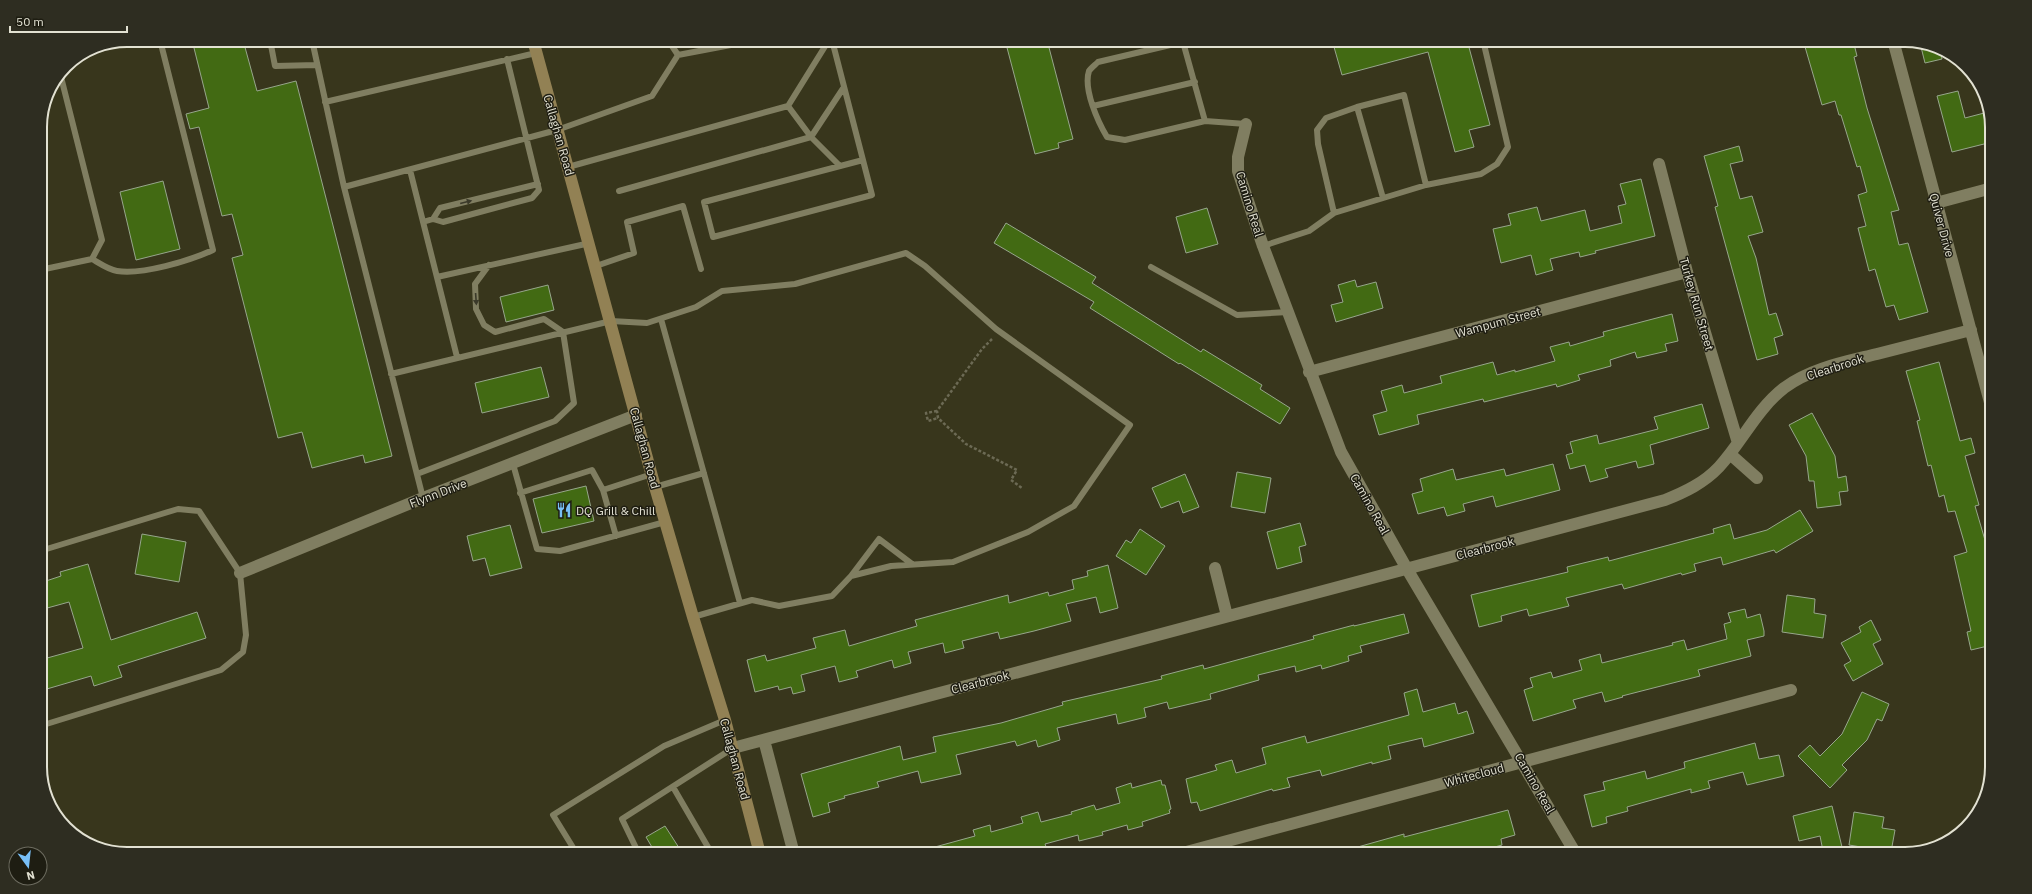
<svg xmlns="http://www.w3.org/2000/svg" width="2032" height="894" viewBox="0 0 2032 894" font-family="'IBM Plex Sans',sans-serif">
	<rect width="100%" height="100%" fill="#38361c"/>
	<path fill="#426a13" stroke="#97a68c" d="M192,40H243L257,91L296,81L392,456L365,463L363,455L312,468L302,432L278,438L232,258L243,255L232,214L222,216L199,127L190,129L186,114L209,108Z
		M1005,40H1047L1073,139L1058,143L1059,148L1035,154Z
		M1332,40H1467L1490,125L1469,130L1474,147L1455,152L1428,52L1342,75Z
		M1803,40H1853L1857,56L1854,57L1867,108L1899,210L1891,212L1899,245L1908,243L1928,312L1899,320L1894,305L1886,307L1875,269L1869,271L1858,228L1866,226L1858,195L1867,192L1860,166L1857,167L1841,115H1839L1835,101L1822,105Z
		M1920,43L1938,47L1940,48L1942,59L1925,63Z
		M1958,91L1965,118L1988,112L1992,122V142L1952,152L1937,96Z
		M1739,146L1743,161L1730,164L1740,199L1752,196L1763,232L1748,236L1756,258L1769,315L1776,313L1783,335L1774,338L1778,354L1757,360L1715,207L1718,206L1704,156Z
		M1641,179L1655,236L1595,251L1596,253L1580,257L1579,252L1550,259L1553,270L1536,275L1531,255L1501,263L1493,229L1511,225L1508,214L1537,207L1541,221L1585,210L1590,231L1622,223L1618,206L1626,204L1620,184Z
		M163,181L180,249L136,260L120,192Z
		M1207,208L1218,244L1186,253L1176,217Z
		M1006,223L1096,277L1092,283L1201,352L1203,349L1262,385L1260,389L1290,408L1280,424L1180,363L1179,364L1090,308L1094,302L994,243Z
		M1355,280L1357,287L1376,282L1383,308L1336,322L1331,305L1343,302L1338,285Z
		M548,285L554,310L506,322L500,297Z
		M1672,314L1678,341L1665,344L1667,351L1637,358L1635,352L1610,360L1611,366L1578,375L1580,380L1557,387L1556,384L1484,402L1483,399L1417,415L1419,424L1379,435L1373,415L1387,411L1381,391L1402,385L1404,393L1442,383L1440,376L1493,362L1497,375L1515,370V372L1555,361L1550,347L1569,342L1570,346L1604,336L1603,332Z
		M1939,362L1960,441L1971,438L1975,453L1965,456L1979,505L1975,506L1992,564V566L1989,567L1992,579V645L1971,650L1967,632L1971,631L1954,556L1967,552L1955,511L1948,512L1944,495L1939,497L1931,465L1928,466L1917,421L1920,420L1906,371Z
		M541,367L549,397L482,413L475,383Z
		M1702,404L1709,428L1650,445L1654,464L1638,468L1636,461L1605,469L1608,477L1590,482L1585,465L1570,469L1566,455L1573,453L1570,442L1597,435L1599,444L1658,429L1654,417Z
		M1812,413L1835,456L1838,478L1846,476L1848,491L1839,492L1841,505L1817,508L1814,481H1809L1806,456L1789,425Z
		M1553,464L1560,490L1496,507L1493,496L1463,504L1465,511L1447,516L1444,507L1418,514L1412,494L1423,491L1420,479L1453,469L1456,480L1504,469L1506,476Z
		M1237,472L1271,478L1265,513L1231,507Z
		M1185,474L1199,507L1183,513L1179,501L1161,508L1152,488Z
		M586,486L594,521L542,533L533,499Z
		M1800,510L1813,531L1776,553L1774,550L1723,565L1721,557L1694,564L1696,571L1682,575L1681,573L1624,589L1622,584L1566,598L1569,606L1529,616L1527,609L1501,616L1502,621L1479,627L1471,595L1568,572L1567,567L1608,557L1609,561L1714,533L1713,529L1730,524L1734,539L1767,530Z
		M1300,523L1306,545L1299,547L1302,562L1277,569L1267,532Z
		M510,525L522,568L490,576L485,558L473,561L467,536Z
		M1140,529L1165,546L1146,575L1116,556L1126,540L1131,543Z
		M142,534L186,542L179,582L135,574Z
		M88,564L111,640L197,612L206,638L118,666L122,677L94,686L91,676L40,691V660L83,648L69,602L40,610V583L61,576L60,572Z
		M1108,565L1118,608L1100,613L1096,597L1066,604L1071,621L1034,631L1000,639L998,632L962,641L964,648L945,653L943,643L908,652L911,663L894,668L892,660L856,671L858,677L839,682L835,666L801,675L805,691L793,694L791,687L779,690L778,686L755,692L747,660L765,655L767,661L816,648L813,638L845,630L849,646L917,626L915,620L1008,595L1009,603L1048,592L1049,596L1074,589L1072,580L1088,576L1087,571Z
		M1787,595L1815,599L1814,613L1826,615L1823,638L1782,632Z
		M1745,609L1747,618L1760,614L1764,631V636L1747,640L1751,656L1698,670L1700,676L1622,696L1623,697L1605,702L1602,692L1573,700L1576,708L1533,721L1524,690L1533,687L1530,678L1551,672L1553,678L1582,670L1579,660L1600,654L1602,663L1673,645L1672,643L1684,640L1687,650L1727,639L1724,624L1731,622L1728,613Z
		M1404,614L1409,633L1360,646L1362,652L1348,656L1349,661L1322,669L1321,665L1296,672L1295,666L1258,675L1259,680L1210,694L1211,699L1169,709L1167,702L1144,708L1146,717L1118,724L1116,714L1057,728L1060,740L1038,747L1036,740L1017,746L1015,741L956,755L961,774L921,783L918,771L877,782L879,787L844,796L845,798L828,803L830,812L813,817L801,774L900,746L903,760L936,752L933,737L1001,723L1063,705L1062,702L1162,679L1161,676L1203,665L1204,669L1314,639L1313,636L1354,625V626Z
		M1871,620L1881,640L1873,644L1883,664L1853,681L1844,665L1851,661L1841,643L1861,632L1859,627Z
		M1417,689L1423,712L1455,703L1458,714L1467,711L1474,733L1424,747L1422,738L1388,746L1391,759L1372,764V762L1322,776L1320,770L1287,778L1290,787L1273,791L1272,789L1200,811L1197,802L1191,803L1186,779L1217,770L1215,765L1232,760L1236,773L1266,764L1262,748L1305,736L1307,743L1409,715L1404,693Z
		M1862,692L1889,704L1882,721L1877,719L1867,740L1842,765L1847,770L1830,788L1798,756L1810,745L1820,756L1842,734Z
		M1755,743L1759,759L1779,755L1784,776L1747,785L1743,772L1708,781L1710,788L1691,793V789L1627,807L1628,811L1606,817L1607,823L1592,827L1584,795L1605,790L1603,782L1645,771L1647,779L1685,768L1684,762Z
		M1161,780L1162,785H1165L1171,809L1169,810L1170,813L1142,822L1143,826L1128,830L1127,825L1102,832L1103,835L1079,841L1078,835L1045,844L1048,852L1039,854H924V850L975,836L973,830L990,825L991,832L1023,823L1021,817L1038,812L1041,822L1072,814L1071,812L1094,805L1096,810L1120,803L1116,788L1131,783L1132,788Z
		M1832,806L1842,847L1823,851L1820,836L1799,841L1793,816Z
		M1508,810L1515,835L1501,839L1502,845L1469,854H1348L1347,850L1404,834V837Z
		M1854,812L1884,817L1882,828L1895,830L1891,852L1849,845Z
		M665,826L683,854H656L646,837Z"/>
	<g fill="none" stroke-linecap="round" stroke-linejoin="round">
		<path stroke="#6c6a54" stroke-width="2.5" stroke-dasharray="3 2" stroke-linecap="butt" d="M992,339L982,349L937,411L938,418L966,444L1017,470L1011,480L1022,488
			M937,411L926,413L928,421L938,418"/>
		<path stroke="#807e61" stroke-width="6" d="M270,40L275,66L317,65
			M312,40L344,187
			M668,40L678,55
			M832,40L872,195L713,237L704,202L863,160
			M325,102L536,53
			M788,106L829,40
			M1093,106L1195,82
			M1357,107L1383,198
			M1205,121L1183,42L1098,62C1095,65 1091,68 1089,71C1083,89 1098,122 1107,137L1125,140L1205,121L1246,124
			M839,165L811,137L844,87
			M568,167L788,106L811,137L619,191
			M410,170L457,357
			M1426,185L1481,174L1497,164L1508,147L1483,40
			M433,219L440,208L538,184
			M423,222L433,219L443,222L532,198L539,190L507,59
			M1263,246L1309,231L1334,213L1318,144L1317,130L1326,118L1357,107L1404,95L1426,185L1334,213
			M92,259C99,263 109,270 117,271C142,275 189,261 213,250L160,40
			M596,266L634,253L627,222L683,206L701,269
			M1151,267L1237,315L1288,312
			M40,270L92,259L102,240L60,73
			M437,277L590,243
			M661,319L740,603
			M391,374L611,321L647,323L696,307L722,291L795,284L906,253L925,266L996,329L1130,425L1074,506L1028,532L953,562L891,566L851,576L832,596L779,606L752,600L693,617
			M513,464L537,549L560,551L665,522
			M417,474L555,421L574,403L563,332L544,319L495,332L484,325L476,309L475,284L489,265
			M655,487L704,473
			M520,493L592,470L603,490
			M423,498L344,187L557,130L652,96L678,55L757,40
			M616,536L603,490L652,474
			M40,551L178,509L199,511L240,573L246,635L243,652L221,670L40,726
			M851,576L879,539L912,564
			M673,787L712,854
			M577,854L553,815L664,746L725,720
			M639,854L622,819L733,748"/>
		<path stroke="#807e61" stroke-width="12" d="M1893,40L1992,410
			M1246,124L1238,157V171L1263,246L1341,452L1407,569L1576,854
			M1659,164L1687,272L1738,443
			M1936,203L1992,188
			M1309,372L1687,272
			M1730,454L1757,478
			M1215,568L1227,616
			M240,573L423,498L636,415
			M764,740L794,854
			M733,748L1665,500C1685,492 1704,483 1719,467C1742,442 1756,410 1784,388C1811,368 1845,362 1877,354C1909,346 1940,338 1971,330
			M1179,854L1791,690"/>
		<path stroke="#928154" stroke-width="12" d="M533,40L655,487L693,617L725,720L760,854"/>
	</g>
	<defs><path id="oneway-solid" d="M-6-.8H1V-3.2L6.5 0L1 3.2V.8H-6Z"/></defs>
	<g fill="#3b3a2a">
		<use href="#oneway-solid" transform="translate(466 202) rotate(-14)"/>
		<use href="#oneway-solid" transform="translate(476 299) rotate(86)"/>
	</g>
	<defs>
		<symbol id="restaurant-bare" viewBox="-9 -9 18 18"><path d="M-5-6h1v4h1v-4h1v4h1v-4h1v5L-1.5 .5V6h-2V.5L-5-1ZM5-6V6H3V1.5H1.5Q1.5-4 5-6Z" fill="#78bff7" stroke="#1e1d12" stroke-width="2.5" paint-order="stroke"/></symbol>
	</defs>
	<g fill-rule="evenodd">
		<use href="#restaurant-bare" x="553" y="499" width="22" height="22"/>
	</g>
	<g text-anchor="middle" dominant-baseline="central" stroke-width="3" stroke-linejoin="round" paint-order="stroke">
		<g font-size="12" fill="#e2e1d2" stroke="#1e1d12">
			<text transform="translate(559 135) rotate(74)">Callaghan Road</text>
			<text transform="translate(1250 204) rotate(73)">Camino Real</text>
			<text transform="translate(1942 225) rotate(75)">Quiver Drive</text>
			<text transform="translate(1697 304) rotate(74)">Turkey Run Street</text>
			<text transform="translate(1498 322) rotate(-15)">Wampum Street</text>
			<text transform="translate(1835 367) rotate(-18)">Clearbrook</text>
			<text transform="translate(645 448) rotate(75)">Callaghan Road</text>
			<text transform="translate(438 493) rotate(-21)">Flynn Drive</text>
			<text transform="translate(1370 504) rotate(61)">Camino Real</text>
			<text transform="translate(1485 548) rotate(-15)">Clearbrook</text>
			<text transform="translate(980 682) rotate(-15)">Clearbrook</text>
			<text transform="translate(735 759) rotate(75)">Callaghan Road</text>
			<text transform="translate(1474 775) rotate(-15)">Whitecloud</text>
			<text transform="translate(1535 783) rotate(60)">Camino Real</text>
		</g>
		<g font-size="12" fill="#e2e1d2" stroke="#1e1d12" text-anchor="start">
			<text x="576" y="510">DQ Grill &amp; Chill</text>
		</g>
	</g>
	<path d="M0 0H2032V894H0ZM127 47H1905A80 80 0 0 1 1985 127V767A80 80 0 0 1 1905 847H127A80 80 0 0 1 47 767V127A80 80 0 0 1 127 47Z" fill="#2e2d21" fill-rule="evenodd"/>
	<path fill="none" stroke="#e2e1d2" stroke-width="2" d="M127 47H1905A80 80 0 0 1 1985 127V767A80 80 0 0 1 1905 847H127A80 80 0 0 1 47 767V127A80 80 0 0 1 127 47Z"/>
	<g transform="translate(28 866) rotate(165)"><circle r="19" fill="#1e1d12" stroke="#6c6b5f"/>
	<path d="M0-3L7 15L0 10L-7 15Z" fill="#78bff7"/>
	<text y="-6" font-size="11" font-weight="bold" text-anchor="middle" fill="#e2e1d2">N</text>
	</g>
	<path d="M10 26v6h117v-6" fill="none" stroke="#e2e1d2" stroke-width="2"/>
	<text x="16" y="26" font-size="12" fill="#e2e1d2" stroke="#1e1d12" stroke-width="3" paint-order="stroke">50 m</text>
</svg>
